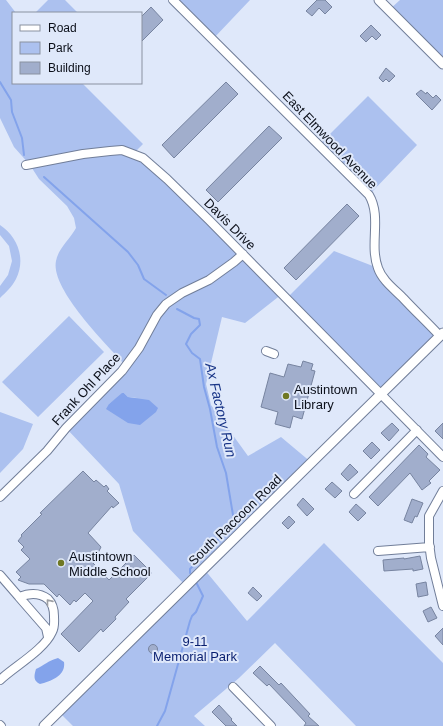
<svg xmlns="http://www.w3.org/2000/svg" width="443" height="726" viewBox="0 0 443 726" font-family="Arial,sans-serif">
	<rect width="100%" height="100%" fill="#dfe8fa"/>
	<path fill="#acc1ef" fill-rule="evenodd" d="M0,0H6L16,13H13V83H82L143,144L134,153L143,158L282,294L245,323L222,317L206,384L211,405L248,456L281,437L312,463L204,569L247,621L324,543L443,663V726H356L275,643L239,678L194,716L205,726H73L59,712L186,586L133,531L119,484L66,428L126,366C108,346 50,289 56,261C58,249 70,239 76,228L74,218L67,206L39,179L30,165L14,147L0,118ZM124,393L128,397L137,398L109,404Z
		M48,0H65L78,13H35Z
		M173,0H250L213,39Z
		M400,0H443V64L389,10Z
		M368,96L417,145L369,195L319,145Z
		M0,225C18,237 26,259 16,279C12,287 6,292 0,298V286L8,275L12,261L9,246L0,235Z
		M334,251L378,268L440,336L382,394L287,298Z
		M69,316L104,352L38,417L2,382Z
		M0,412L33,424L23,449L0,473Z"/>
	<path fill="#83a3eb" d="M122,393H124L128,397L149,400L158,408L156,412L140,425L128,423L106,409L109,404Z
		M58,658L64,662C66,676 51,681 40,684C33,681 34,676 36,669C45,665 47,661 58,658Z"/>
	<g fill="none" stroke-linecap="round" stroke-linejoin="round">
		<path stroke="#83a3eb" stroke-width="2" d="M0,82L11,100L12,112L22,138L24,155
			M44,177L128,252L138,265L144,279L166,295
			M177,309L194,318L199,319L200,325L191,334L186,344L192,353L200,359L204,387L210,409L217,447L226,473L233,515
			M190,573V569L233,524L234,522
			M157,726L165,711L190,621L192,616L196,612L203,596L196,582"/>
	</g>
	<path fill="#a1aecc" stroke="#7784a0" d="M317,0H325L332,7L325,14L319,8L312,16L306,11Z
		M151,7L163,20L141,42V17Z
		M371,25L381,35L376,40L372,36L366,42L360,36Z
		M386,68L395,76L389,82L386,79L383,82L379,78Z
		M226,82L238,94L174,158L162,145Z
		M421,90L426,94L427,92L433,98L436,95L441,100L432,110L416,94Z
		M269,126L282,138L218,202L206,190Z
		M347,204L359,216L296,280L284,268Z
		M303,361L313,364L311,370L315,371L302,419L293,416L290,428L275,424L278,412L261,407L270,373L284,377L288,364L301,367Z
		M392,423L399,430L389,441L381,433Z
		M443,423V439L435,431Z
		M372,442L380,450L371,459L363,451Z
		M419,445L428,454L426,457L440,470L429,481L431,483L422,490L410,473L378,506L369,497Z
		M350,464L358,472L348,481L341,474Z
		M83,471L94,482L96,480L104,487L106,485L109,489L107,491L119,503L113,508L112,506L88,533L101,547L93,563L109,580L134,555L152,573L126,599L129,602L115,617L116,619L103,632L101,629L79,652L61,634L93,601L85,593L76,602L74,600L70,605L59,594L57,597L44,584H29L18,580L21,577L16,572L30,559L21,550L24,547L18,541L22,536L21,535L42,514L40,513Z
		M332,482L342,491L335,498L325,489Z
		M303,498L314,509L307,516L297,505Z
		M412,499L423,503L417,517L415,516L412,523L404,520Z
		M356,504L366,513L358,521L349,512Z
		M289,516L295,522L288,529L282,523Z
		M420,556L423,569L413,571V569L384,571L383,560L404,558V559Z
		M426,582L428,595L418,597L416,584Z
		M253,587L262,596L257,601L248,593Z
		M431,607L437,618L428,622L423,611Z
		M443,628V645L435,636Z
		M148.5 649a4.5 4.5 0 1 1 9 0a4.5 4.5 0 1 1-9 0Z
		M260,666L279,685L281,683L310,714L308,716L319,726H304L306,723L290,706L269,684L267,686L253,673Z
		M219,705L232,719L231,720L237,726H226L212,712Z"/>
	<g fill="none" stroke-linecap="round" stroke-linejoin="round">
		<defs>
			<path id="minor" d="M173,0L369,195C382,217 369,244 378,268C382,280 394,289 403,298C415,311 428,323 440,336
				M26,165L83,154L110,151L122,150L143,158L167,179L209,220L443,457
				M266,351L274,354
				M443,491L429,516V543L431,558L443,606
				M354,494L417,430
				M0,497L47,451L66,428L122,371L139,348L157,315L166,304L182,293L209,280L234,262L243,254
				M378,551L430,547
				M0,575L19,597
				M0,680C15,666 44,650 52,632C55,627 54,621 54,616C54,610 53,604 48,599C39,592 29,593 19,597L46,628L48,637
				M233,687L271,726
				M0,725L1,726"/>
			<path id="tertiary" d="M379,0L443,64
				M44,726L443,333"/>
		</defs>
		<use href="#minor" stroke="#717e99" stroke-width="10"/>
		<use href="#tertiary" stroke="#717e99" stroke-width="11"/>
		<use href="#minor" stroke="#fff" stroke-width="8"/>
		<use href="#tertiary" stroke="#fff" stroke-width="9"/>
	</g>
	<defs><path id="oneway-chevron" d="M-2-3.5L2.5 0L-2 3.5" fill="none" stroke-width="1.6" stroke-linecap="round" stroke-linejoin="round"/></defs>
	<use stroke="#9d9fa3" href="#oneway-chevron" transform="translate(49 602) rotate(-129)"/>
	<g fill="#6f7823" stroke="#dfe8fa" stroke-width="1.5">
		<circle cx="286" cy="396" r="4"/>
		<circle cx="61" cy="563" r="4"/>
	</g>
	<g text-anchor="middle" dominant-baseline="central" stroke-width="4" stroke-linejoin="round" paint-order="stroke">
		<g font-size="13" fill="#0b0f19" stroke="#dfe8fa">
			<text transform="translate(330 140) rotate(46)">East Elmwood Avenue</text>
			<text transform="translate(230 224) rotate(45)">Davis Drive</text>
			<text transform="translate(86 389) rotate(-47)">Frank Ohl Place</text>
			<text transform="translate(235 520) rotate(-44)">South Raccoon Road</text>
		</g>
		<g font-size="13" fill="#0b0f19" stroke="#dfe8fa" text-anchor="start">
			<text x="294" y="389">Austintown<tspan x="294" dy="15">Library</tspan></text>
			<text x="69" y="556">Austintown<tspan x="69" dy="15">Middle School</tspan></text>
		</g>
		<g font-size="13" fill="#091f70" stroke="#dfe8fa">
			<text x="195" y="641">9-11<tspan x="195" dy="15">Memorial Park</tspan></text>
		</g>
		<g font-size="14" font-style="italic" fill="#1a3688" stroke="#dfe8fa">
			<text transform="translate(221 410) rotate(77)">Ax Factory Run</text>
		</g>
	</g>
	<rect x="12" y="12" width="130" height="72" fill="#dfe8fa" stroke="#8a91a0"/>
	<rect x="20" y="25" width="20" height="6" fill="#ffffff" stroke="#8a91a0"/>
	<text x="48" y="32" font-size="12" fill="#0b0f19">Road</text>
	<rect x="20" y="42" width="20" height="12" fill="#acc1ef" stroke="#8a91a0"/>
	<text x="48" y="52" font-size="12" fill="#0b0f19">Park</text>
	<rect x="20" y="62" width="20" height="12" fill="#a1aecc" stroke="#8a91a0"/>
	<text x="48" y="72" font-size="12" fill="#0b0f19">Building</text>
</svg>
